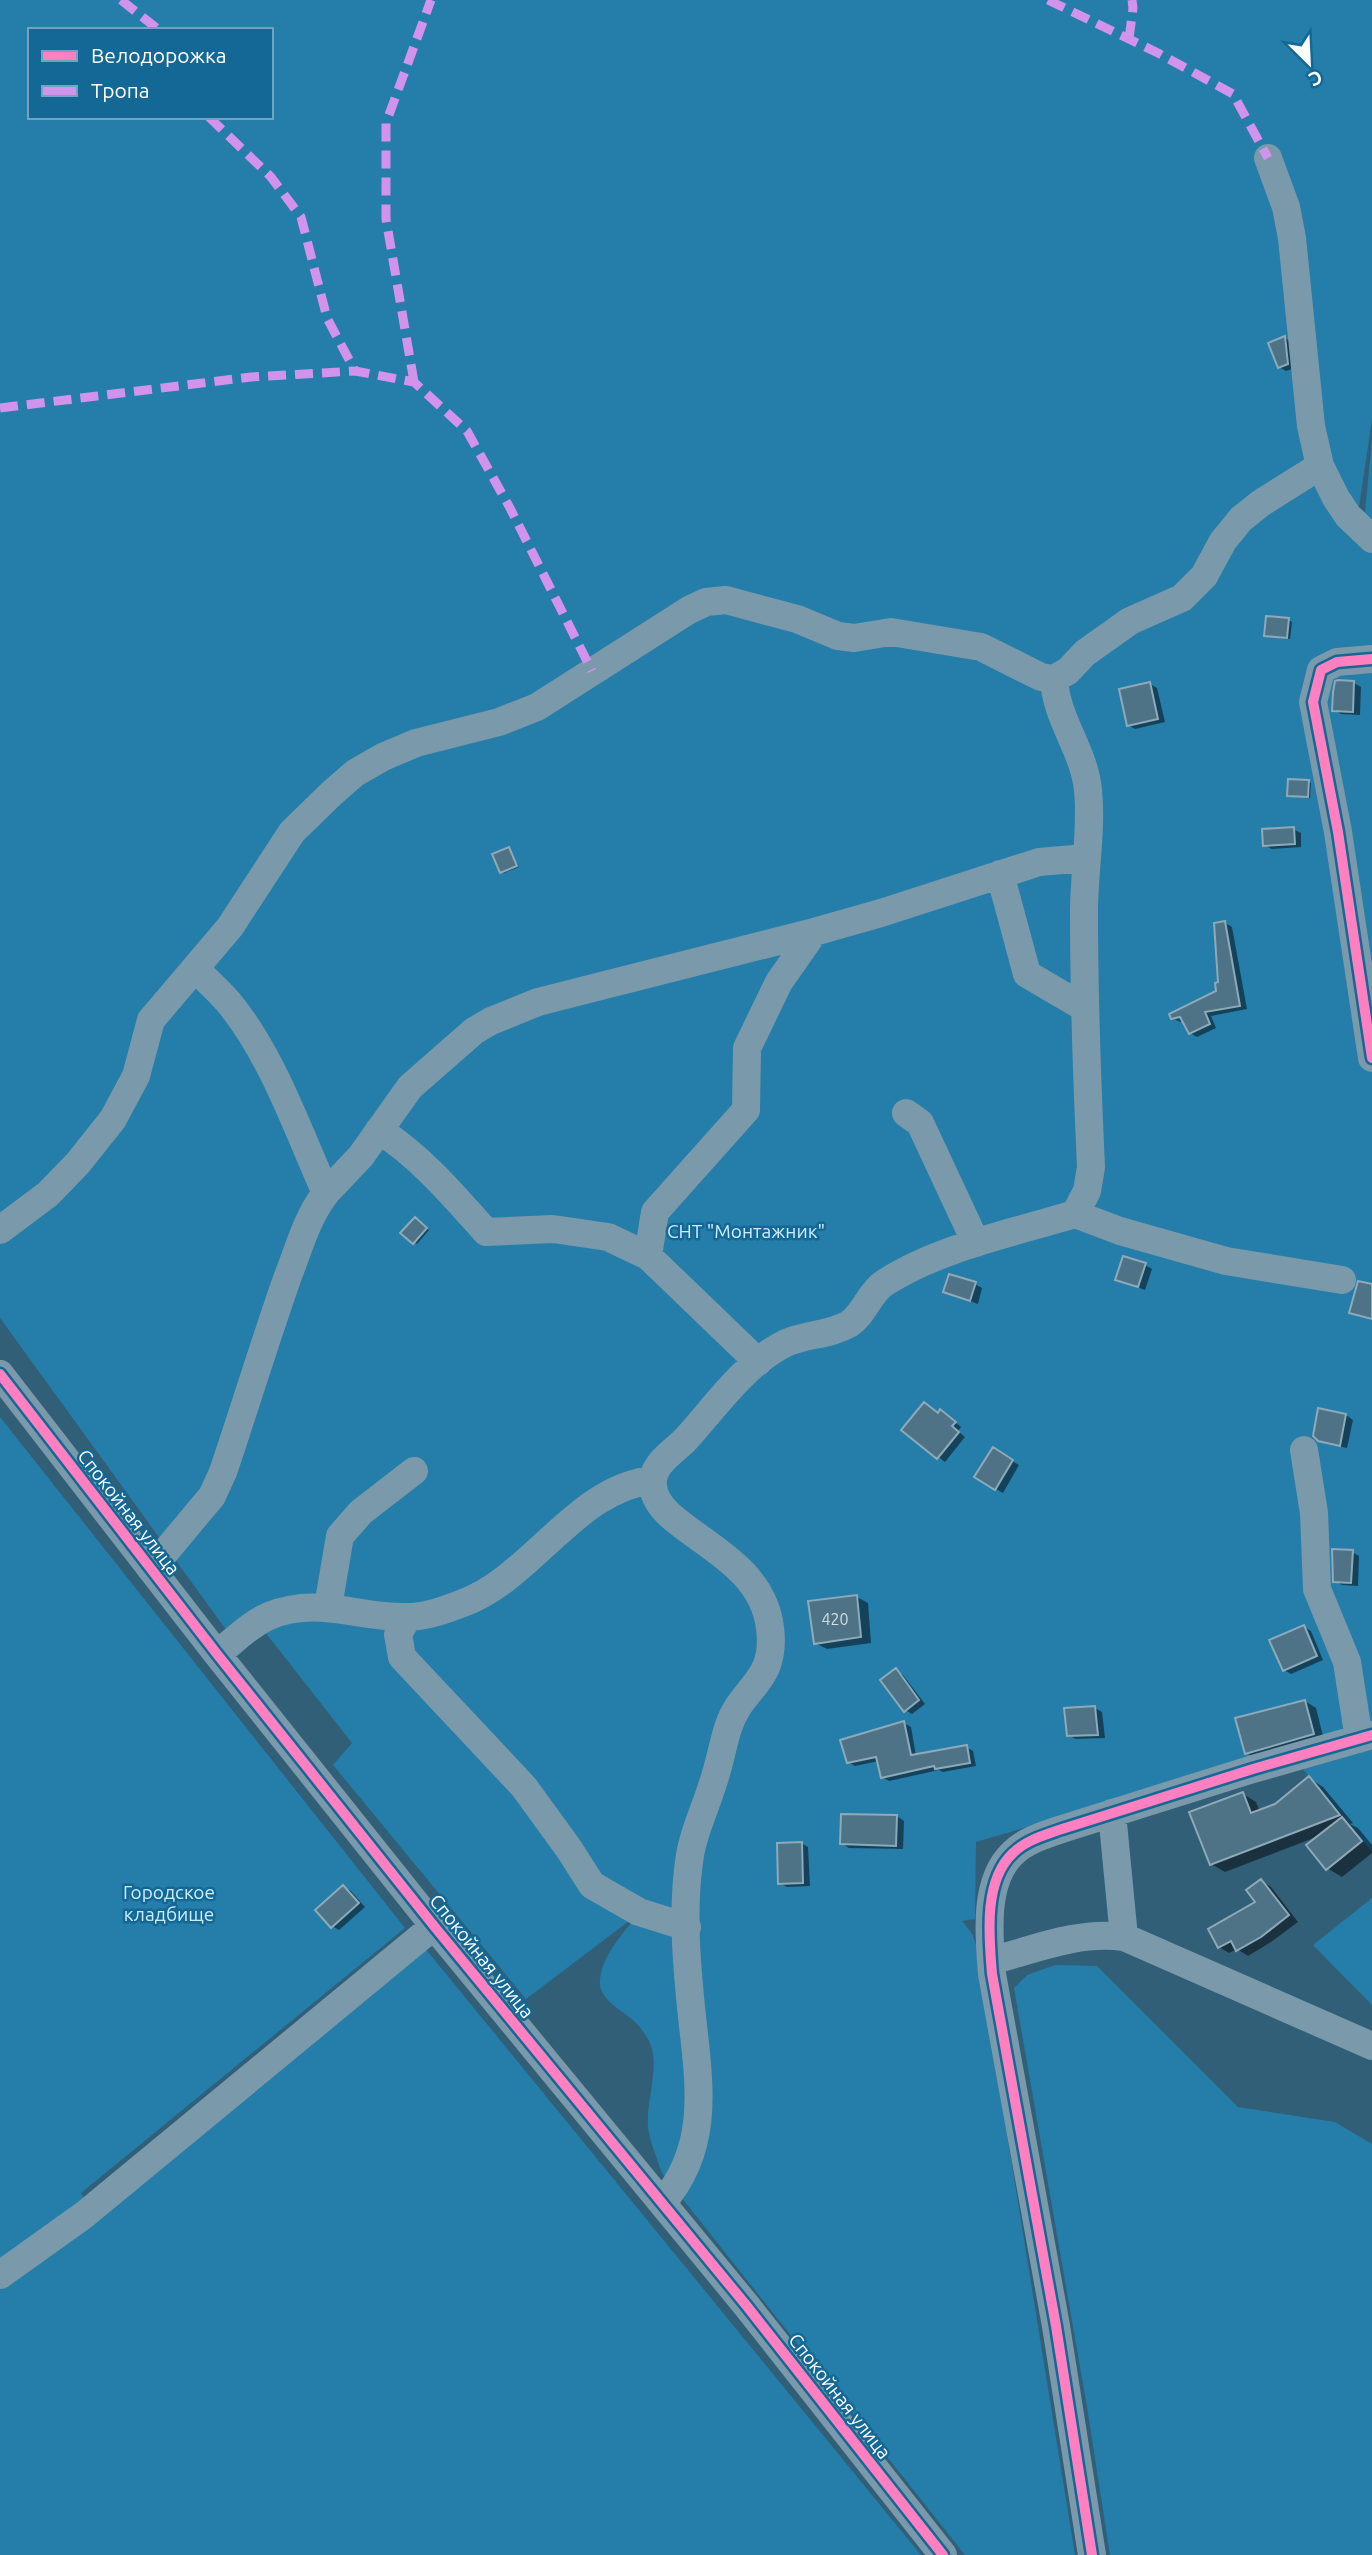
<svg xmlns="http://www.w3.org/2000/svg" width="1372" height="2555" viewBox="0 0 1372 2555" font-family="Ubuntu,sans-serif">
	<rect width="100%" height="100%" fill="#315f78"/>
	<path fill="#257daa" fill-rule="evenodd" d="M0,0H1372V419L1359,507L1365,512L1372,439V1852L1288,1751L976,1842L975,1919L962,1921L973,1935L977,1949L1075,2555H965L662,2173C657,2159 650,2142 648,2127C646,2103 659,2068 651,2046C649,2039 641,2028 636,2023C625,2011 597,2000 600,1980C602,1955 623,1934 637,1915L526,1999L333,1765L352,1743L254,1618L227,1631L0,1318ZM30,30H271V117H30Z
		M0,1417L405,1928L81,2193L95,2214L424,1947L921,2555H0Z
		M1372,1898V2005L1313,1945Z
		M1055,1965L1097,1966L1238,2107L1335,2122L1372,2144V2555H1110L1087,2407L1014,1988L1027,1975Z"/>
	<path fill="#0007" d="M1285,338L1292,342L1295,368L1286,371L1279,367Z
		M1289,620L1292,622L1290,639L1266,635Z
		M1354,683L1361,687L1360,715L1341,714L1334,710Z
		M1150,684L1157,688L1165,722L1135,729L1128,725Z
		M1308,781L1311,783L1310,798L1289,795Z
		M1293,829L1301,833V847L1272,849L1264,845Z
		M509,849L519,867L504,873L501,872Z
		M1225,923L1232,927L1247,1009L1211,1016L1216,1028L1197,1037L1190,1033L1184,1021L1180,1022L1172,1018L1218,992Z
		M418,1221L429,1230L417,1244L403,1233Z
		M1145,1265L1152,1269L1145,1290L1117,1279Z
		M975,1284L982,1288L978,1304L945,1292Z
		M939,1414L948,1416L961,1427L958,1431L965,1437L945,1462L904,1430Z
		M1346,1415L1353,1420L1347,1448L1327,1444L1319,1440Z
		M993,1449L1019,1465L1003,1493L976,1477Z
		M1352,1552L1359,1556L1358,1586L1342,1585L1335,1581Z
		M857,1597L868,1603L871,1643L827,1649L815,1643Z
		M1304,1627L1311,1631L1323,1660L1291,1674L1284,1670Z
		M896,1671L903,1675L925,1704L912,1714L905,1710Z
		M1305,1701L1316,1708L1324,1740L1258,1759L1246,1753Z
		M1095,1708L1102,1712L1105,1738L1076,1739L1068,1735Z
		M904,1723L911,1727L916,1756L966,1747L973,1751L976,1766L943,1772L939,1770L889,1781L882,1777L879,1761L855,1766L848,1762Z
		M1309,1778L1323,1787L1353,1823L1350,1824L1358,1828L1372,1845V1853L1342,1877L1327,1868L1319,1836L1225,1872L1211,1864L1243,1794L1256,1802L1260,1812L1276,1805Z
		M897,1816L904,1821L903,1849L849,1848L841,1843Z
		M801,1843L808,1847L810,1886L787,1887L780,1883Z
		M1261,1881L1271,1887L1298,1922L1271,1942L1248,1956L1237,1949L1229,1953L1219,1947L1257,1903Z
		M344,1887L351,1891L365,1907L339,1930L332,1926Z"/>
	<path fill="#4e7387" stroke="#8ea9b8" stroke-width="2" d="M1285,336L1288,364L1278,368L1268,343Z
		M1266,616L1289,618L1287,638L1264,636Z
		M1338,680L1354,681L1353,712L1332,711L1333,692L1335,681Z
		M1150,682L1158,719L1127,726L1119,689Z
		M1288,779L1309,780L1308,797L1287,796Z
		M1294,827L1295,844L1263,846L1262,829Z
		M509,847L517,866L500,873L492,854Z
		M1225,921L1240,1006L1205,1012L1210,1024L1189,1034L1180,1017L1171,1019L1169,1014L1216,991L1215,983L1218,982L1214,923Z
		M415,1217L427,1228L413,1244L400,1233Z
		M1123,1256L1146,1263L1138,1287L1115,1280Z
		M949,1274L976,1282L970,1301L943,1292Z
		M1358,1281L1372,1284V1319L1349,1313Z
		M924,1402L938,1413L940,1409L956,1422L952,1426L959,1432L937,1459L901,1430Z
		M1318,1408L1346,1414L1340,1446L1318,1441L1313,1436Z
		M993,1447L1013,1460L995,1490L974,1477Z
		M1332,1549L1353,1550L1351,1583L1333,1582Z
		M857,1595L861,1637L814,1644L808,1601Z
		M1304,1625L1317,1656L1283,1671L1269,1640Z
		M896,1668L919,1700L904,1712L880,1680Z
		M1305,1700L1314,1734L1245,1754L1235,1718Z
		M1095,1706L1098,1735L1067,1736L1064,1708Z
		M904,1721L911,1755L967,1745L970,1763L935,1769L934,1766L881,1778L876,1757L847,1763L840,1740Z
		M1309,1776L1340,1815L1210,1865L1189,1812L1243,1792L1251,1813L1275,1804Z
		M841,1814L897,1815L896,1846L840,1844Z
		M1342,1817L1362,1841L1326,1870L1306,1845Z
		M802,1842L803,1883L778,1884L777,1843Z
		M1261,1879L1289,1915L1261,1937L1236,1951L1231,1941L1218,1948L1208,1929L1255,1902L1246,1890Z
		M343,1885L359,1903L331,1928L315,1910Z"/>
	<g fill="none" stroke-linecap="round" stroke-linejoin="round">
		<path stroke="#7a9aab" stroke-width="28" d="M1268,158L1286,207L1292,238L1311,426L1320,466L1336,498L1348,516L1372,539
			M1372,659L1337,662L1321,670L1313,702L1338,832L1372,1058
			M1000,874L1027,974L1085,1008
			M906,1113L920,1123L976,1243
			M379,1130C421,1157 453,1195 486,1232L553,1229L608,1237L648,1256L758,1362
			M326,1193L361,1156L410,1087L474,1031L491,1021L538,1002L814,932L881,913L1039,862L1086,858
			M1075,1214L1120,1231L1226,1261L1342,1280
			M0,1230L48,1194L78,1163L113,1119L136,1076L151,1020L230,927L292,832L331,794L355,773L383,757L416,743L499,722L537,707L689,610L706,602L726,600L797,619L838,636L854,638L891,632L981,647L1041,677L1054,679L1068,671L1085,653L1130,621L1182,598L1204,576L1223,541L1241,519L1261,503L1320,466
			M648,1256L655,1212L746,1110L747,1048L779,982L814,932
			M0,1374L217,1654L434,1926L746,2305L943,2555
			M1304,1450L1314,1513L1317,1589L1347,1662L1359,1739
			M151,1569L212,1496L223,1472C245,1407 265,1341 288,1276C299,1248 307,1217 326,1193C298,1131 273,1057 230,1004C219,991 207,980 195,969
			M328,1607L340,1536L361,1512L414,1471
			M408,1617L398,1634L402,1657L524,1787L569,1849L592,1885L639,1912L687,1927
			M217,1654C234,1641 250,1624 269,1616C318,1596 358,1618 406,1617C426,1617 445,1610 463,1603C533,1577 576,1488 653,1480
			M1112,1813L1124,1937
			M991,1961C1035,1949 1078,1931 1124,1937L1372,2046
			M662,2203C713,2145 698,2077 691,2007C686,1957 682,1905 690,1855C694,1831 705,1809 712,1786C719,1767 722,1747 728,1728C741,1686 777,1683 770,1628C761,1549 655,1532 653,1485C651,1464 674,1452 686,1439C716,1406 745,1363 786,1343C806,1334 830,1335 849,1324C864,1314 869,1294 883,1284C935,1249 1015,1232 1075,1214L1087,1191L1091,1167C1087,1082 1084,997 1084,912C1084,872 1092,830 1088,790C1084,750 1056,719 1054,679
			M0,2275L84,2215L434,1926
			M1092,2555L1056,2326L992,1974C989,1937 983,1881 1013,1853C1026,1840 1045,1835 1062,1829L1253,1769L1372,1735"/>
		<path stroke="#d193ec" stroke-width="9" stroke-dasharray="18 9" stroke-linecap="butt" d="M121,0L159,30
			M1048,0L1158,53L1233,94L1268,158
			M1129,39L1133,8L1132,0
			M209,117L271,177L301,217L327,318L355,371L414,382L467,431L510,508L592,671
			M414,382L386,219V123L431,0
			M0,408L251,377L355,371"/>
		<defs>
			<path id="cycleway" d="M1372,659L1337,662L1321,670L1313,702L1338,832L1372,1058
				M0,1374L217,1654L434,1926L746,2305L943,2555
				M1092,2555L1056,2326L992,1974C989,1937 983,1881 1013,1853C1026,1840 1045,1835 1062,1829L1253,1769L1372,1735"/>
		</defs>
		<use href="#cycleway" stroke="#146895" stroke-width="15"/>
		<use href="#cycleway" stroke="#ff80c0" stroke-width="10"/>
	</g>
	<g text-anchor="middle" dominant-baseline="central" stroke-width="5" stroke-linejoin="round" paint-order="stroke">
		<g font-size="16" fill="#d3dce1">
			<text x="835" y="1619">420</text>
		</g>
		<g font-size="19" fill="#cbecfc" stroke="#146895">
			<text x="746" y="1231">СНТ "Монтажник"</text>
			<text x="169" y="1892">Городское<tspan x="169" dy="22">кладбище</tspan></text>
		</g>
		<g font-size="19" fill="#fff" stroke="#146895">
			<text transform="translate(129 1512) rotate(52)">Спокойная улица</text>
			<text transform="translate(482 1956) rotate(51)">Спокойная улица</text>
			<text transform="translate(840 2396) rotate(52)">Спокойная улица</text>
		</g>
	</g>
	<rect x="28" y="28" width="245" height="91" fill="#146895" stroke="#72a4bf" stroke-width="2"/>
	<rect x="42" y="51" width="35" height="10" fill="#ff80c0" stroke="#72a4bf" stroke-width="2"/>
	<text x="91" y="63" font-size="21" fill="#ffffff">Велодорожка</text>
	<rect x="42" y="86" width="35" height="10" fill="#d193ec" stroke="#72a4bf" stroke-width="2"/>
	<text x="91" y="98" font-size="21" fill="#ffffff">Тропа</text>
	<g transform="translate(1309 63) rotate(156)" stroke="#146895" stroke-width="5" paint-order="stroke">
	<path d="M0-5L12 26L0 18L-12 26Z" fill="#ffffff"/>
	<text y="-10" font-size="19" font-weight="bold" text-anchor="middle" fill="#ffffff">С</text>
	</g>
</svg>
